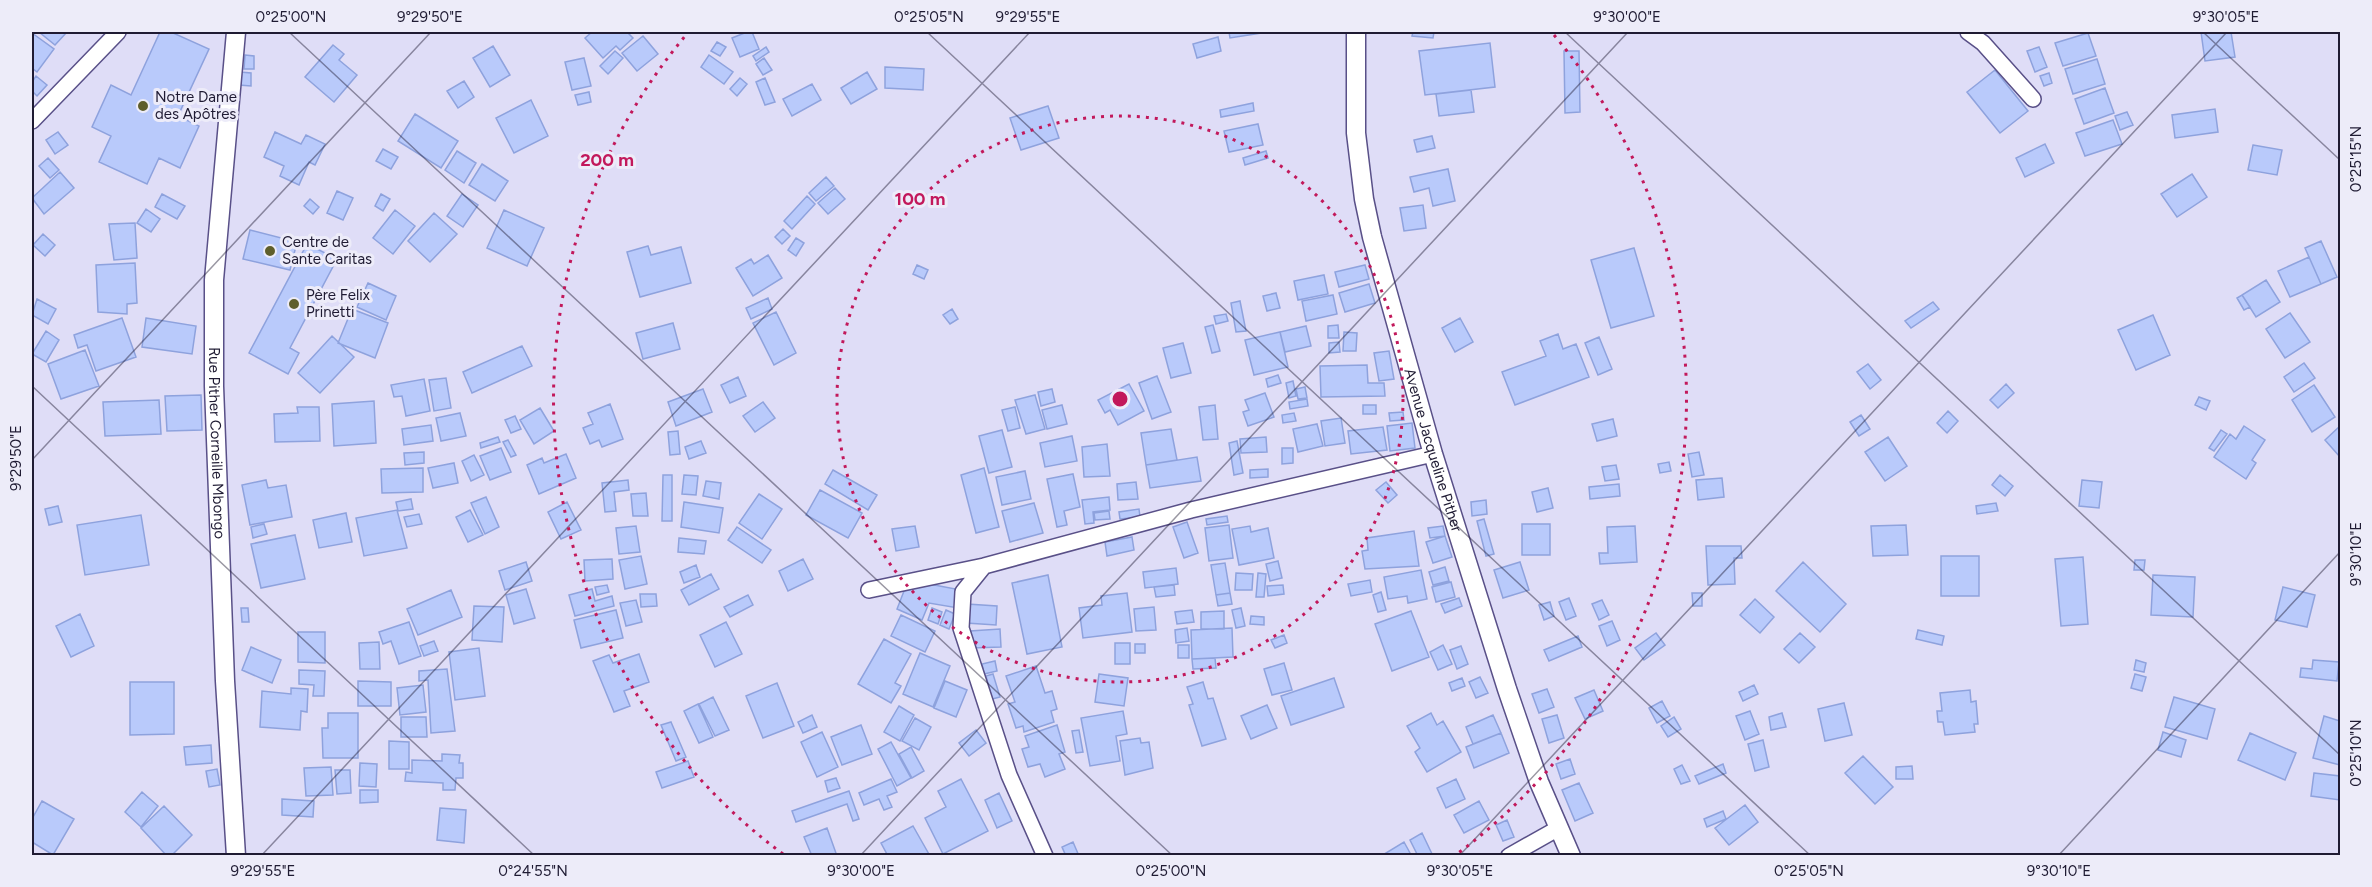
<svg xmlns="http://www.w3.org/2000/svg" width="2372" height="887" viewBox="0 0 2372 887" font-family="Figtree,sans-serif">
	<rect width="100%" height="100%" fill="#dfddf7"/>
	<path fill="#b9cafb" stroke="#8ea2dd" stroke-width="1.5" d="M39,32H67L55,45Z
		M160,32H171L209,49L178,116L199,126L180,168L159,158L147,184L99,162L111,136L92,127L111,85L131,95Z
		M592,32H627L633,38L620,50L616,46L603,58L585,38Z
		M747,32H752L759,49L740,57L732,38Z
		M1229,32H1261V33L1230,38Z
		M1413,32H1434L1433,38L1412,36Z
		M2201,32H2231L2235,57L2205,61Z
		M32,33L54,49L37,72L32,68Z
		M2088,33L2096,56L2063,66L2055,43Z
		M643,36L658,54L637,71L622,53Z
		M1218,37L1221,51L1197,58L1193,44Z
		M717,42L726,47L720,56L711,51Z
		M1490,43L1495,87L1425,95L1419,51Z
		M333,45L344,54L339,60L357,75L334,102L305,77Z
		M493,46L510,75L490,87L473,58Z
		M766,47L769,52L756,61L753,56Z
		M2039,47L2047,67L2035,72L2027,51Z
		M615,51L623,58L608,74L600,66Z
		M1564,51H1579L1580,112L1565,113Z
		M245,55L254,56V69H244Z
		M709,55L733,72L724,84L701,67Z
		M584,58L591,86L572,90L565,62Z
		M764,58L772,70L763,75L756,64Z
		M2097,59L2105,84L2073,94L2065,69Z
		M885,67L924,69L923,90L885,88Z
		M1995,70L2028,111L2000,133L1967,92Z
		M240,72L251,73V86L239,85Z
		M867,72L877,89L851,104L841,88Z
		M2049,73L2052,83L2044,86L2040,76Z
		M36,76L47,85L37,96L32,91V82Z
		M740,78L747,84L737,96L730,89Z
		M765,78L775,102L765,105L756,82Z
		M464,81L474,97L458,108L447,91Z
		M812,84L821,100L792,116L783,99Z
		M2105,88L2114,113L2084,124L2075,99Z
		M1471,90L1474,112L1439,116L1436,94Z
		M589,92L591,102L578,105L575,95Z
		M531,100L548,136L514,153L496,118Z
		M1253,103L1254,111L1221,117L1220,110Z
		M1048,106L1059,138L1021,150L1010,118Z
		M2215,109L2218,132L2175,138L2172,115Z
		M2127,112L2133,125L2120,130L2115,116Z
		M415,114L458,141L441,168L398,141Z
		M2113,120L2122,144L2085,156L2076,133Z
		M1258,124L1263,145L1229,152L1224,131Z
		M58,132L68,145L55,154L46,140Z
		M275,132L301,144L306,135L325,144L315,165L309,162L299,185L280,176L284,166L264,157Z
		M1432,136L1435,148L1417,152L1414,140Z
		M2045,144L2054,163L2025,177L2016,158Z
		M2253,145L2282,150L2277,175L2248,170Z
		M383,149L398,157L391,169L376,161Z
		M457,151L476,163L464,183L445,170Z
		M1266,151L1268,158L1245,165L1243,158Z
		M48,158L59,170L50,178L39,166Z
		M482,164L508,181L495,201L469,185Z
		M1448,169L1455,201L1433,206L1429,188L1414,192L1410,177Z
		M60,172L74,188L44,214L32,198Z
		M2192,174L2207,197L2177,217L2161,194Z
		M826,177L834,186L816,201L809,193Z
		M835,188L845,199L828,214L818,203Z
		M337,191L353,198L343,220L327,213Z
		M162,194L185,206L177,219L155,207Z
		M381,194L390,199L383,211L375,206Z
		M462,194L478,205L463,227L447,216Z
		M807,196L815,204L792,229L784,221Z
		M310,199L319,207L313,214L304,206Z
		M1423,205L1426,228L1404,231L1400,208Z
		M146,209L160,219L151,232L137,223Z
		M395,210L415,226L393,254L373,238Z
		M504,210L544,228L527,266L487,248Z
		M434,213L457,234L430,262L408,241Z
		M135,223L137,258L114,260L109,224Z
		M783,229L790,236L782,244L775,237Z
		M250,230L297,242L290,270L243,259Z
		M43,234L55,245L45,256L33,245Z
		M796,238L804,243L796,256L788,250Z
		M2321,241L2337,277L2321,284L2305,248Z
		M307,244L337,259L290,348L299,353L288,374L249,353Z
		M648,246L651,255L681,247L691,283L640,297L627,252Z
		M1634,248L1654,316L1611,328L1591,260Z
		M768,255L782,278L753,296L736,268L751,259L754,264Z
		M2309,257L2321,284L2290,297L2278,271Z
		M135,263L137,303L127,304V314L98,312L96,265Z
		M917,265L928,270L924,279L913,274Z
		M1365,265L1369,279L1339,287L1335,272Z
		M1324,275L1328,294L1298,300L1294,281Z
		M2266,280L2280,302L2256,317L2242,295Z
		M368,283L396,296L386,320L357,307Z
		M1369,284L1375,303L1345,312L1339,293Z
		M1276,293L1280,308L1267,311L1263,296Z
		M1333,295L1337,314L1306,321L1302,301Z
		M2242,295L2250,307L2244,310L2237,298Z
		M768,298L772,309L751,319L746,308Z
		M37,299L56,309L48,324L32,315Z
		M1240,301L1246,331L1236,332L1231,303Z
		M1933,302L1939,309L1911,328L1905,321Z
		M352,309L388,323L375,358L338,343Z
		M952,309L958,319L950,324L943,315Z
		M776,312L796,353L774,365L753,323Z
		M2290,313L2310,342L2285,358L2266,329Z
		M1226,314L1228,321L1216,324L1214,316Z
		M2153,315L2170,355L2136,370L2118,330Z
		M122,318L136,357L96,371L87,345L78,348L74,335Z
		M146,318L196,326L192,354L142,347Z
		M1460,318L1473,342L1455,352L1442,328Z
		M673,323L680,349L643,359L636,333Z
		M1213,325L1220,351L1212,353L1205,327Z
		M1338,325L1339,338H1328V326Z
		M1306,326L1311,346L1285,352L1280,332Z
		M46,331L59,340L46,362L32,354Z
		M1280,332L1288,367L1254,375L1245,340Z
		M1344,332L1357,333L1356,351H1343Z
		M1558,334L1563,349L1576,344L1589,377L1515,405L1502,372L1546,356L1540,341Z
		M332,336L354,357L320,393L298,373Z
		M1599,337L1612,369L1598,375L1585,343Z
		M1339,342L1340,352L1329,353V343Z
		M1183,343L1191,373L1171,378L1163,348Z
		M522,346L532,366L472,393L463,372Z
		M85,350L99,386L61,399L48,364Z
		M1389,351L1394,379L1379,381L1374,353Z
		M2304,363L2315,378L2294,392L2284,377Z
		M1868,364L1881,380L1870,389L1857,372Z
		M1367,365L1368,383H1384L1385,396L1321,397L1320,366Z
		M1278,375L1281,383L1268,387L1266,379Z
		M1157,376L1171,412L1152,419L1139,383Z
		M738,377L746,396L730,403L721,385Z
		M446,378L451,408L434,411L429,380Z
		M424,379L430,411L406,416L402,396L394,397L391,385Z
		M1293,381L1296,396L1289,398L1286,383Z
		M1129,384L1144,411L1118,425L1110,410L1105,413L1098,400Z
		M2006,384L2014,393L1998,408L1990,400Z
		M2314,385L2335,417L2312,432L2292,400Z
		M1305,387L1307,398L1298,399L1296,389Z
		M703,389L712,412L676,426L668,402Z
		M1052,389L1055,402L1041,406L1038,392Z
		M1265,393L1274,417L1248,426L1243,412L1249,410L1245,400Z
		M201,395L202,430L167,431L165,396Z
		M1035,395L1045,429L1026,434L1015,400Z
		M2199,397L2210,401L2206,410L2195,405Z
		M1307,399L1308,406L1290,409L1289,402Z
		M159,400L161,434L105,436L103,402Z
		M374,401L376,443L334,446L332,404Z
		M763,402L775,418L755,432L743,416Z
		M610,404L623,439L602,447L599,440L590,444L583,428L593,424L588,413Z
		M1062,405L1067,424L1047,429L1042,410Z
		M1215,405L1218,439L1203,440L1199,407Z
		M1363,405H1376V414H1363Z
		M297,407H319L320,441L275,442L274,414L298,413Z
		M1015,407L1020,428L1008,431L1002,410Z
		M540,408L554,431L534,444L520,420Z
		M1948,411L1958,421L1947,433L1937,423Z
		M1403,412L1404,420L1390,421L1389,413Z
		M460,413L466,436L441,441L436,418Z
		M1294,413L1296,421L1283,423L1282,415Z
		M1861,415L1870,429L1859,436L1850,422Z
		M515,416L521,429L511,433L505,420Z
		M1341,418L1345,443L1325,446L1321,421Z
		M1613,419L1617,436L1597,441L1592,424Z
		M1412,423L1415,448L1390,451L1387,426Z
		M1317,424L1323,446L1298,452L1293,429Z
		M431,425L433,441L404,445L402,429Z
		M2244,426L2265,440L2252,460L2256,463L2246,479L2214,457L2230,434L2236,439Z
		M2340,426V457L2325,440Z
		M1383,427L1387,450L1351,454L1348,431Z
		M1171,429L1177,460L1146,465L1141,433Z
		M1002,430L1012,467L989,473L979,436Z
		M2221,430L2227,434L2214,451L2209,448Z
		M678,431L680,454L670,455L668,432Z
		M1072,436L1077,461L1045,467L1040,443Z
		M498,437L500,442L481,448L480,443Z
		M1266,437L1267,452L1241,453L1240,439Z
		M1888,437L1907,466L1885,481L1865,452Z
		M508,440L516,455L511,457L503,442Z
		M701,441L706,453L689,459L685,447Z
		M1237,441L1243,473L1234,475L1229,443Z
		M1107,444L1110,476L1084,477L1082,447Z
		M501,448L511,472L490,480L480,456Z
		M1282,448H1293V463L1282,464Z
		M424,452V463L405,465L404,453Z
		M1699,452L1704,475L1692,477L1688,454Z
		M566,454L576,478L539,494L527,465L542,458L544,463Z
		M474,455L484,475L471,481L462,461Z
		M1197,457L1201,481L1150,488L1146,465Z
		M1669,462L1671,471L1660,473L1658,464Z
		M454,463L458,483L433,488L428,468Z
		M1616,465L1619,479L1605,481L1602,467Z
		M423,468V492L382,493L381,469Z
		M984,468L999,527L976,533L961,475Z
		M1268,469V477L1250,478V470Z
		M833,470L877,495L868,510L825,484Z
		M1025,471L1031,499L1002,505L996,477Z
		M1073,474L1080,507L1064,511L1067,525L1057,527L1047,479Z
		M663,475H672V521H662Z
		M684,475L698,476L696,495L682,494Z
		M2000,475L2013,486L2005,496L1992,485Z
		M1722,478L1724,497L1698,500L1696,480Z
		M266,480L268,488L286,485L292,517L250,525L242,485Z
		M628,480L629,490L614,492L616,511L605,512L602,483Z
		M2082,480L2102,482L2099,508L2079,506Z
		M706,481L721,483L719,499L703,496Z
		M1136,482L1138,499L1118,500L1117,484Z
		M1386,482L1397,495L1388,503L1376,490Z
		M1619,484L1620,496L1590,499L1589,487Z
		M1548,488L1553,508L1537,512L1532,492Z
		M820,490L862,513L848,538L806,515Z
		M646,493L648,516H633L631,494Z
		M759,494L782,509L762,539L739,523Z
		M486,497L499,527L485,534L471,503Z
		M1109,497L1110,510L1093,512L1094,523L1085,524L1082,500Z
		M411,499L413,509L398,511L396,502Z
		M1486,500L1487,514L1472,516L1471,502Z
		M567,502L581,530L561,539L548,512Z
		M684,502L723,508L719,533L681,527Z
		M1034,503L1043,533L1010,542L1002,511Z
		M1996,503L1998,511L1977,514L1976,506Z
		M58,506L62,522L49,525L45,509Z
		M1139,509L1140,517L1120,519L1119,512Z
		M397,510L407,548L364,556L356,518Z
		M470,510L483,535L468,542L456,517Z
		M1109,511L1110,519L1095,520L1094,513Z
		M346,513L352,542L319,548L313,520Z
		M419,514L422,524L407,527L404,517Z
		M141,515L149,565L85,575L77,525Z
		M1227,516L1228,522L1207,525L1206,519Z
		M1484,519L1494,554L1486,556L1477,521Z
		M1187,522L1198,553L1184,558L1173,527Z
		M264,524L267,534L253,538L251,527Z
		M1522,524H1550V555H1522Z
		M1229,525L1233,558L1209,561L1205,528Z
		M1906,525L1908,555L1873,556L1871,526Z
		M636,526L640,552L619,554L616,528Z
		M915,526L919,547L896,551L892,529Z
		M1250,526L1251,532L1268,528L1274,558L1239,565L1232,529Z
		M1443,526L1445,536L1430,538L1428,528Z
		M1635,526L1637,562L1600,564L1599,553H1608L1607,527Z
		M737,527L771,550L762,563L728,540Z
		M1414,531L1419,566L1365,569L1362,551L1368,550L1367,538Z
		M295,535L305,579L261,588L251,544Z
		M1445,536L1452,557L1433,563L1426,542Z
		M1132,537L1134,550L1107,556L1105,542Z
		M679,538L706,541L704,554L678,552Z
		M1706,546H1741L1742,558H1734L1735,584L1708,585Z
		M641,556L647,584L625,589L619,560Z
		M1941,556H1979V596H1941Z
		M2083,557L2088,624L2061,626L2055,559Z
		M612,559L613,579L585,581L584,560Z
		M803,559L813,579L788,591L779,571Z
		M2135,560H2145L2144,570H2134Z
		M1278,561L1282,578L1270,581L1266,564Z
		M526,562L532,581L505,590L499,571Z
		M1520,562L1529,590L1503,598L1494,570Z
		M1803,562L1846,604L1820,632L1776,591Z
		M1225,563L1230,593L1216,595L1211,565Z
		M696,565L700,577L684,583L680,572Z
		M1445,567L1449,581L1433,585L1429,572Z
		M1176,568L1178,584L1145,588L1143,572Z
		M1421,570L1427,599L1408,603L1407,596L1388,599L1384,577Z
		M1236,573L1253,574L1252,590H1235Z
		M1258,573L1266,574L1264,597H1256Z
		M711,574L719,589L689,605L681,590Z
		M1048,575L1062,647L1027,654L1012,583Z
		M2153,575L2195,577L2193,617L2151,615Z
		M1370,580L1372,592L1351,596L1348,584Z
		M1451,582L1455,597L1436,602L1432,587Z
		M929,584L961,590L958,608L929,603L922,620L897,609L904,591L918,585Z
		M607,585L609,592L597,595L595,587Z
		M1174,585L1175,595L1156,597L1154,587Z
		M1283,585L1284,594L1268,596L1267,586Z
		M2283,587L2315,595L2307,627L2275,620Z
		M526,589L535,618L514,624L506,595Z
		M592,589L595,601L612,596L614,606L575,616L569,595Z
		M451,590L462,617L418,635L407,609Z
		M1381,592L1386,610L1378,612L1373,595Z
		M1127,593L1132,632L1083,638L1079,608L1102,605L1101,596Z
		M1230,593L1232,604L1218,606L1216,595Z
		M1692,593H1702V606H1693Z
		M640,594H656L657,606L641,607Z
		M748,595L753,605L730,617L724,607Z
		M1459,598L1462,606L1445,613L1441,604Z
		M1569,598L1576,616L1566,620L1559,602Z
		M1755,599L1774,617L1760,633L1740,615Z
		M636,600L642,622L626,626L620,603Z
		M1602,600L1609,615L1599,620L1592,604Z
		M1550,602L1554,616L1544,620L1539,605Z
		M967,604L997,606L996,625L966,623Z
		M474,606L504,607L502,642L472,640Z
		M1154,607L1156,630L1136,631L1134,609Z
		M241,608H248L249,622H242Z
		M932,608L942,612L938,624L928,620Z
		M1241,608L1245,626L1236,628L1232,610Z
		M616,610L623,638L581,648L574,620Z
		M946,610L955,614L949,629L940,625Z
		M1192,610L1194,622L1177,624L1175,612Z
		M1224,611V629H1201V612Z
		M1411,611L1429,657L1392,671L1375,624Z
		M80,614L94,646L71,657L56,626Z
		M901,615L935,631L925,652L891,636Z
		M1251,616L1264,617V625L1250,624Z
		M1612,621L1620,640L1607,646L1599,626Z
		M409,622L421,656L399,664L391,641L383,644L379,632Z
		M726,622L742,654L715,667L700,635Z
		M1187,628L1189,641L1176,643L1175,630Z
		M1232,628L1233,657L1192,659L1191,630Z
		M1000,629L1001,647L971,648L970,631Z
		M1918,630L1944,636L1942,645L1916,639Z
		M298,632H325V663L298,662Z
		M1656,633L1665,645L1644,660L1635,648Z
		M1800,633L1815,647L1799,663L1784,649Z
		M1284,635L1287,643L1275,648L1271,640Z
		M1578,636L1582,647L1549,661L1544,650Z
		M884,639L911,654L895,683L901,686L891,703L858,684Z
		M434,641L438,651L424,656L420,646Z
		M379,642L380,669H360L359,643Z
		M1115,643H1130V664H1115Z
		M1135,644H1145V653H1135Z
		M1178,645H1189V658H1178Z
		M1443,645L1452,664L1438,670L1430,652Z
		M1461,646L1468,664L1457,669L1450,650Z
		M251,647L281,660L272,683L242,670Z
		M479,648L485,696L455,700L449,652Z
		M920,653L950,666L933,707L903,694Z
		M639,654L649,682L624,691L630,706L614,712L593,661L609,655L613,663Z
		M1215,658L1216,668L1193,669L1192,659Z
		M2136,660L2146,663L2144,672L2134,670Z
		M2313,660L2339,662L2337,681L2300,677L2301,668L2312,669Z
		M995,661L997,671L984,674L982,664Z
		M1284,663L1292,690L1272,695L1264,669Z
		M1036,666L1045,693L1052,691L1057,709L1051,711L1054,722L1024,732L1023,726L1016,728L1008,704L1015,702L1006,676Z
		M447,669L455,731L431,733L428,680L419,681V671Z
		M299,670L325,671L324,696H313L314,685L299,684Z
		M993,674L1000,697L992,699L986,676Z
		M1099,674L1128,678L1124,706L1095,702Z
		M2135,674L2146,677L2142,691L2131,688Z
		M1480,677L1488,693L1476,698L1469,682Z
		M1334,678L1344,707L1291,725L1281,696Z
		M1462,678L1465,686L1452,691L1449,683Z
		M358,681L391,682V706H358Z
		M945,681L967,690L956,717L934,708Z
		M130,682H174V734L130,735Z
		M1203,682L1208,699L1213,698L1226,739L1202,746L1189,705L1193,704L1187,687Z
		M777,683L794,726L763,738L746,696Z
		M423,685L426,712L400,715L397,688Z
		M1754,685L1758,694L1743,701L1739,692Z
		M291,688L308,689L307,712L301,711L300,730L260,727L262,691L291,694Z
		M1547,689L1554,707L1539,713L1532,694Z
		M1594,690L1603,711L1585,719L1575,698Z
		M1970,690L1971,702L1976,701L1978,724H1974L1975,732L1945,735L1943,722H1938L1937,711H1942L1940,693Z
		M713,697L729,730L715,736L699,704Z
		M2174,697L2215,709L2207,739L2165,727Z
		M1662,701L1670,716L1657,723L1649,708Z
		M1844,703L1852,735L1825,741L1818,709Z
		M698,704L713,737L699,743L684,711Z
		M1267,705L1277,728L1251,739L1241,716Z
		M899,706L914,715L900,741L884,732Z
		M1123,711L1127,734L1116,736L1120,761L1090,766L1081,718Z
		M1750,711L1759,734L1745,740L1736,716Z
		M328,713H358V758H323L322,728H328Z
		M1431,713L1437,725L1443,721L1461,752L1427,772L1415,752L1420,748L1407,726Z
		M1782,713L1786,727L1771,730L1769,717Z
		M812,715L817,727L803,733L798,722Z
		M1493,715L1501,733L1473,744L1466,727Z
		M1557,715L1564,738L1549,743L1542,719Z
		M2324,716L2340,721V765L2313,758Z
		M401,717H426L427,737H401Z
		M1674,717L1681,729L1668,737L1661,726Z
		M915,718L931,727L919,750L902,741Z
		M671,722L686,757L676,761L661,725Z
		M861,725L872,754L842,765L831,737Z
		M1057,725L1065,752L1059,754L1065,769L1045,777L1040,764L1028,767L1022,749L1029,747L1025,736Z
		M976,730L986,743L969,756L959,743Z
		M1079,730L1083,752L1076,753L1072,731Z
		M822,732L838,767L817,777L801,742Z
		M2163,732L2186,740L2181,757L2158,750Z
		M1501,733L1509,753L1474,768L1466,747Z
		M2250,733L2296,753L2285,780L2238,760Z
		M1140,738L1141,743L1149,742L1153,768L1125,775L1120,741Z
		M1763,740L1769,767L1755,771L1748,744Z
		M389,741L409,742V769H389Z
		M891,742L911,778L897,786L878,749Z
		M211,745L212,763L186,765L184,747Z
		M911,747L924,771L912,778L899,754Z
		M442,754L460,755L459,763H463V778H456L455,790H443V783L405,781L406,772L412,773V760L442,761Z
		M1863,756L1893,787L1875,804L1845,773Z
		M1570,759L1575,774L1561,779L1556,764Z
		M688,761L694,777L662,788L656,772Z
		M360,763L377,764L376,787L359,786Z
		M1723,764L1726,773L1699,784L1695,776Z
		M1682,765L1690,781L1681,784L1674,769Z
		M1912,766L1913,779H1896V767Z
		M331,767L333,795L306,796L304,768Z
		M217,769L220,785L209,787L206,771Z
		M335,770H350L351,793L337,794Z
		M2314,773L2340,776V800L2311,796Z
		M836,778L840,788L828,792L825,781Z
		M891,779L897,792L887,796L892,807L884,810L879,799L864,805L859,793Z
		M961,779L988,831L943,854L925,818L946,807L938,791Z
		M1456,779L1465,799L1446,808L1437,788Z
		M1579,783L1593,813L1575,821L1562,790Z
		M360,790H378V802L360,803Z
		M849,791L859,819L853,821L847,804L796,822L792,811Z
		M142,792L158,806L141,827L125,812Z
		M999,793L1012,821L997,828L985,800Z
		M282,799L314,801L313,817L282,815Z
		M42,801L74,819L53,855L32,842V819Z
		M1479,801L1489,820L1464,833L1454,815Z
		M1745,805L1758,822L1729,845L1715,828Z
		M164,806L192,835L171,856H167L141,828Z
		M440,808L466,810L464,843L437,840Z
		M1723,811L1726,819L1707,827L1704,819Z
		M1507,820L1514,837L1503,841L1496,825Z
		M913,826L930,856H888L881,843Z
		M827,828L837,856H812L804,837Z
		M1422,833L1433,856H1418L1410,840Z
		M1073,842L1079,856H1066L1062,847Z
		M1404,842L1410,853L1406,856H1381Z"/>
	<g fill="none" stroke-linecap="round" stroke-linejoin="round">
		<defs>
			<path id="minor" d="M1968,32L1983,43L2033,99
				M32,121L118,32
				M984,566L963,592L961,628L1009,775L1045,856
				M869,590L984,566L1191,510L1433,454
				M1509,856L1557,829"/>
			<g id="tertiary">
				<path id="s1" d="M236,32L214,280V386L225,681L236,856"/>
				<path id="s2" d="M1356,32V133L1364,199L1372,237L1433,454L1507,689L1539,782L1571,856"/>
			</g>
		</defs>
		<use href="#minor" stroke="#595088" stroke-width="18"/>
		<use href="#tertiary" stroke="#595088" stroke-width="21"/>
		<use href="#minor" stroke="#fff" stroke-width="15"/>
		<use href="#tertiary" stroke="#fff" stroke-width="18"/>
	</g>
	<path fill="none" stroke="#1f1b33" stroke-width="1.5" stroke-opacity="0.45" d="M289,32L1173,856M927,32L1811,856M1565,32L2340,755M2203,32L2340,160M32,386L535,856M32,460L431,32M261,856L1030,32M860,856L1628,32M1459,856L2227,32M2058,856L2340,552"/>
	<g fill="none" stroke="#c2185b" stroke-width="3" stroke-dasharray="3 6">
		<circle cx="1120" cy="399" r="283"/>
		<path d="M783 854A566 566 0 0 1 686 35M1554 35A566 566 0 0 1 1457 854"/>
	</g>
	<g fill="#5e5e2c" stroke="#edecf9" stroke-width="2">
		<circle cx="143" cy="106" r="6"/>
		<circle cx="270" cy="251" r="6"/>
		<circle cx="294" cy="304" r="6"/>
	</g>
	<g text-anchor="middle" dominant-baseline="central" stroke-width="6" stroke-linejoin="round" paint-order="stroke">
		<g font-size="15" fill="#1f1b33" stroke="#edecf9" text-anchor="start">
			<text x="155" y="97">Notre Dame<tspan x="155" dy="17">des Apôtres</tspan></text>
			<text x="282" y="242">Centre de<tspan x="282" dy="17">Sante Caritas</tspan></text>
			<text x="306" y="295">Père Felix<tspan x="306" dy="17">Prinetti</tspan></text>
		</g>
		<g font-size="15" fill="#1f1b33" stroke="#edecf9">
			<text stroke="none"><textPath href="#s1" startOffset="412">Rue Pither Corneille Mbongo</textPath></text>
			<text stroke="none"><textPath href="#s2" startOffset="428">Avenue Jacqueline Pither</textPath></text>
		</g>
	</g>
	<circle cx="1120" cy="399" r="9" fill="#c2185b" stroke="#edecf9" stroke-width="3"/>
	<g font-size="18" text-anchor="middle" font-weight="bold" fill="#c2185b" stroke="#edecf9" stroke-width="6" stroke-linejoin="round" paint-order="stroke">
		<text x="607" y="166">200 m</text>
		<text x="920" y="205">100 m</text>
	</g>
	<rect width="2372" height="887" fill="none" stroke="#edecf9" stroke-width="66"/>
	<rect x="33" y="33" width="2306" height="821" fill="none" stroke="#1f1b33" stroke-width="2"/>
	<g font-size="15" text-anchor="middle" fill="#1f1b33">
		<text x="291" y="22">0°25'00"N</text>
		<text x="430" y="22">9°29'50"E</text>
		<text x="929" y="22">0°25'05"N</text>
		<text x="1028" y="22">9°29'55"E</text>
		<text x="1627" y="22">9°30'00"E</text>
		<text x="2226" y="22">9°30'05"E</text>
		<text transform="translate(2356 159) rotate(-90)" y="5">0°25'15"N</text>
		<text transform="translate(16 458) rotate(-90)" y="5">9°29'50"E</text>
		<text transform="translate(2356 554) rotate(-90)" y="5">9°30'10"E</text>
		<text transform="translate(2356 753) rotate(-90)" y="5">0°25'10"N</text>
		<text x="263" y="876">9°29'55"E</text>
		<text x="533" y="876">0°24'55"N</text>
		<text x="861" y="876">9°30'00"E</text>
		<text x="1171" y="876">0°25'00"N</text>
		<text x="1460" y="876">9°30'05"E</text>
		<text x="1809" y="876">0°25'05"N</text>
		<text x="2059" y="876">9°30'10"E</text>
	</g>
</svg>
